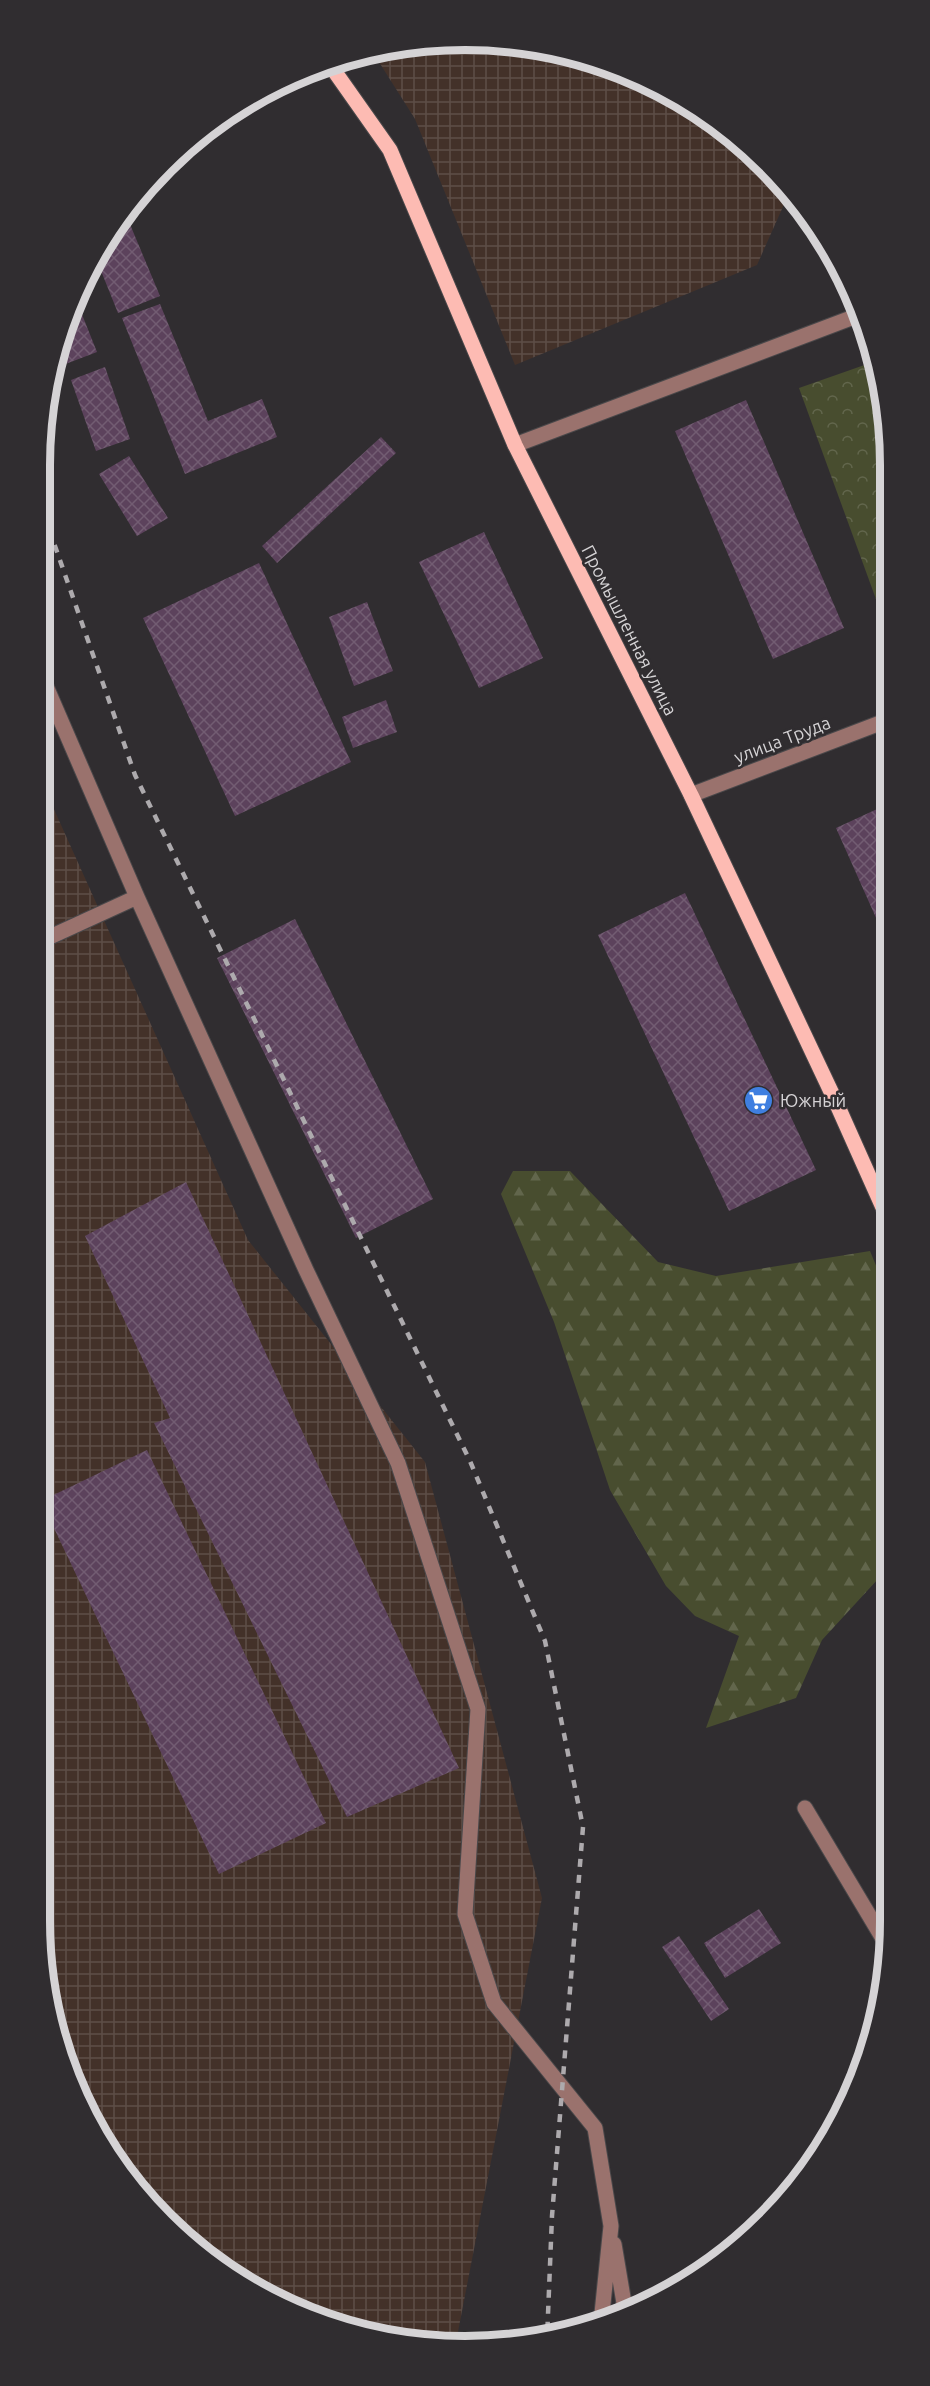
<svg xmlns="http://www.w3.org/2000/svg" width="930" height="2386" viewBox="0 0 930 2386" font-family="Ubuntu,sans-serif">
	<defs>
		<pattern id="industrial-grid" width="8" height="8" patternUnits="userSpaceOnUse" patternTransform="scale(1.5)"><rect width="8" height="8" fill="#433129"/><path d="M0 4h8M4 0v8" fill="none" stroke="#5d4e47"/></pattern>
		<pattern id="forest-firs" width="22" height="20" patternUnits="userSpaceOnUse" patternTransform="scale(1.5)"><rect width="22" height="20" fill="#484d2f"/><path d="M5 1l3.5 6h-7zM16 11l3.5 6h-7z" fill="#62664c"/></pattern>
		<pattern id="park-crowns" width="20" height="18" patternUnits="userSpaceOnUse" patternTransform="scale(1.5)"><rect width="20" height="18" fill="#484d2f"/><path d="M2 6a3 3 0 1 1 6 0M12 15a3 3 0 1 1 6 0" fill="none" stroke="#62664c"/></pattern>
		<pattern id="building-cross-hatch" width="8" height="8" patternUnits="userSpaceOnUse" patternTransform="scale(1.5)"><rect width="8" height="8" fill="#5c425c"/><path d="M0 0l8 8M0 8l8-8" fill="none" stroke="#725c72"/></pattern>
	</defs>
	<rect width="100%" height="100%" fill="#302d30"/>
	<path fill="url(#industrial-grid)" d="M493,40L576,54L701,111L785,184L790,191L757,265L515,365L415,119L372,51L410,43Z
		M39,776L248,1240L425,1462L542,1898L456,2342L409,2343L328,2324L252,2290L144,2202L96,2134L62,2058L39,1921Z"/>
	<path fill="url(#forest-firs)" d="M513,1171H570L658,1262L716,1276L870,1251L889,1297L890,1566L822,1640L796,1698L706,1728L739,1636L695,1616L666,1586L610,1490L554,1322L501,1194Z"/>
	<path fill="url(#park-crowns)" d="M873,362L887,409L888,632L799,388Z"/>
	<path fill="url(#building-cross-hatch)" d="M124,210L160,296L118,313L95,256Z
		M75,297L97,352L63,365L56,348Z
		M160,304L208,421L262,399L277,437L185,474L122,318Z
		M105,367L130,439L96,451L71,380Z
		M746,400L844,628L773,659L675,431Z
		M381,437L396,453L277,563L262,546Z
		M129,456L168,518L137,536L99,474Z
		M484,532L543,658L479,688L419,562Z
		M259,563L351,762L235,816L143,618Z
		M367,602L393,671L354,686L329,617Z
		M386,700L397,732L353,748L342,717Z
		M888,804V808L889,947L836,828Z
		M685,893L816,1170L729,1211L598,935Z
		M295,919L433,1199L356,1238L217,958Z
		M186,1182L459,1768L347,1817L154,1423L170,1418L85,1236Z
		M147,1450L326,1823L219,1874L41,1501Z
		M891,1868V1893L880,1874Z
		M759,1909L781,1943L725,1978L704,1943Z
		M679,1936L729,2009L711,2021L662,1947Z"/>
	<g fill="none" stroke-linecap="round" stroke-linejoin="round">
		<defs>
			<path id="minor" d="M515,445L859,315
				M39,670L137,897L306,1270L398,1463L478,1709L465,1914L494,2003L595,2128L611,2226L601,2323
				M691,795L888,720
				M39,942L137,897
				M805,1808L888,1947
				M614,2244L626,2315"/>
			<path id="major" d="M328,62L390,150L515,445L691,795L835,1100L889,1221"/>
		</defs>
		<use href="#minor" stroke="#4a484a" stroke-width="17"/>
		<use href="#major" stroke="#4a484a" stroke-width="17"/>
		<use href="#minor" stroke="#9a726d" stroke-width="15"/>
		<use href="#major" stroke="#fdbbb3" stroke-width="15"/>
		<path stroke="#adaaad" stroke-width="4.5" stroke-dasharray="8 8" stroke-linecap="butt" d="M39,483L48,526L135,775L470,1461L545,1641L583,1827L552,2216L547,2339"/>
	</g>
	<defs>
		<symbol id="supermarket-disc" viewBox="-11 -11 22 22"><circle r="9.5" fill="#3f7fe0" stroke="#302d30"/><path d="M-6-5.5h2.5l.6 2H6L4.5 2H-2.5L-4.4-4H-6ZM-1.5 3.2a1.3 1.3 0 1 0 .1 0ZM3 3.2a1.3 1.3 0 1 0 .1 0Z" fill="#fff"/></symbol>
	</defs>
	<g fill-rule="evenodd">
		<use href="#supermarket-disc" x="742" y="1084" width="33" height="33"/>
	</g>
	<g text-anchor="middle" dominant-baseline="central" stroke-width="5" stroke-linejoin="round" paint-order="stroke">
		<g font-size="18" fill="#d5d3d5" stroke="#302d30">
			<text transform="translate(630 630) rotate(63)">Промышленная улица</text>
			<text transform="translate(782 739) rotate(-21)">улица Труда</text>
		</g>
		<g font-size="18" fill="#d5d3d5" stroke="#302d30" text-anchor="start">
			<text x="780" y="1100">Южный</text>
		</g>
	</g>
	<path d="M0 0H930V2386H0ZM465 50H465A415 415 0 0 1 880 465V1921A415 415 0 0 1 465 2336H465A415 415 0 0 1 50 1921V465A415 415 0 0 1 465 50Z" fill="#302d30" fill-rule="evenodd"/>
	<path fill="none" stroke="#d5d3d5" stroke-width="8" d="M465 50H465A415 415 0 0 1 880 465V1921A415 415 0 0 1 465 2336H465A415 415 0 0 1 50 1921V465A415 415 0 0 1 465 50Z"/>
</svg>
